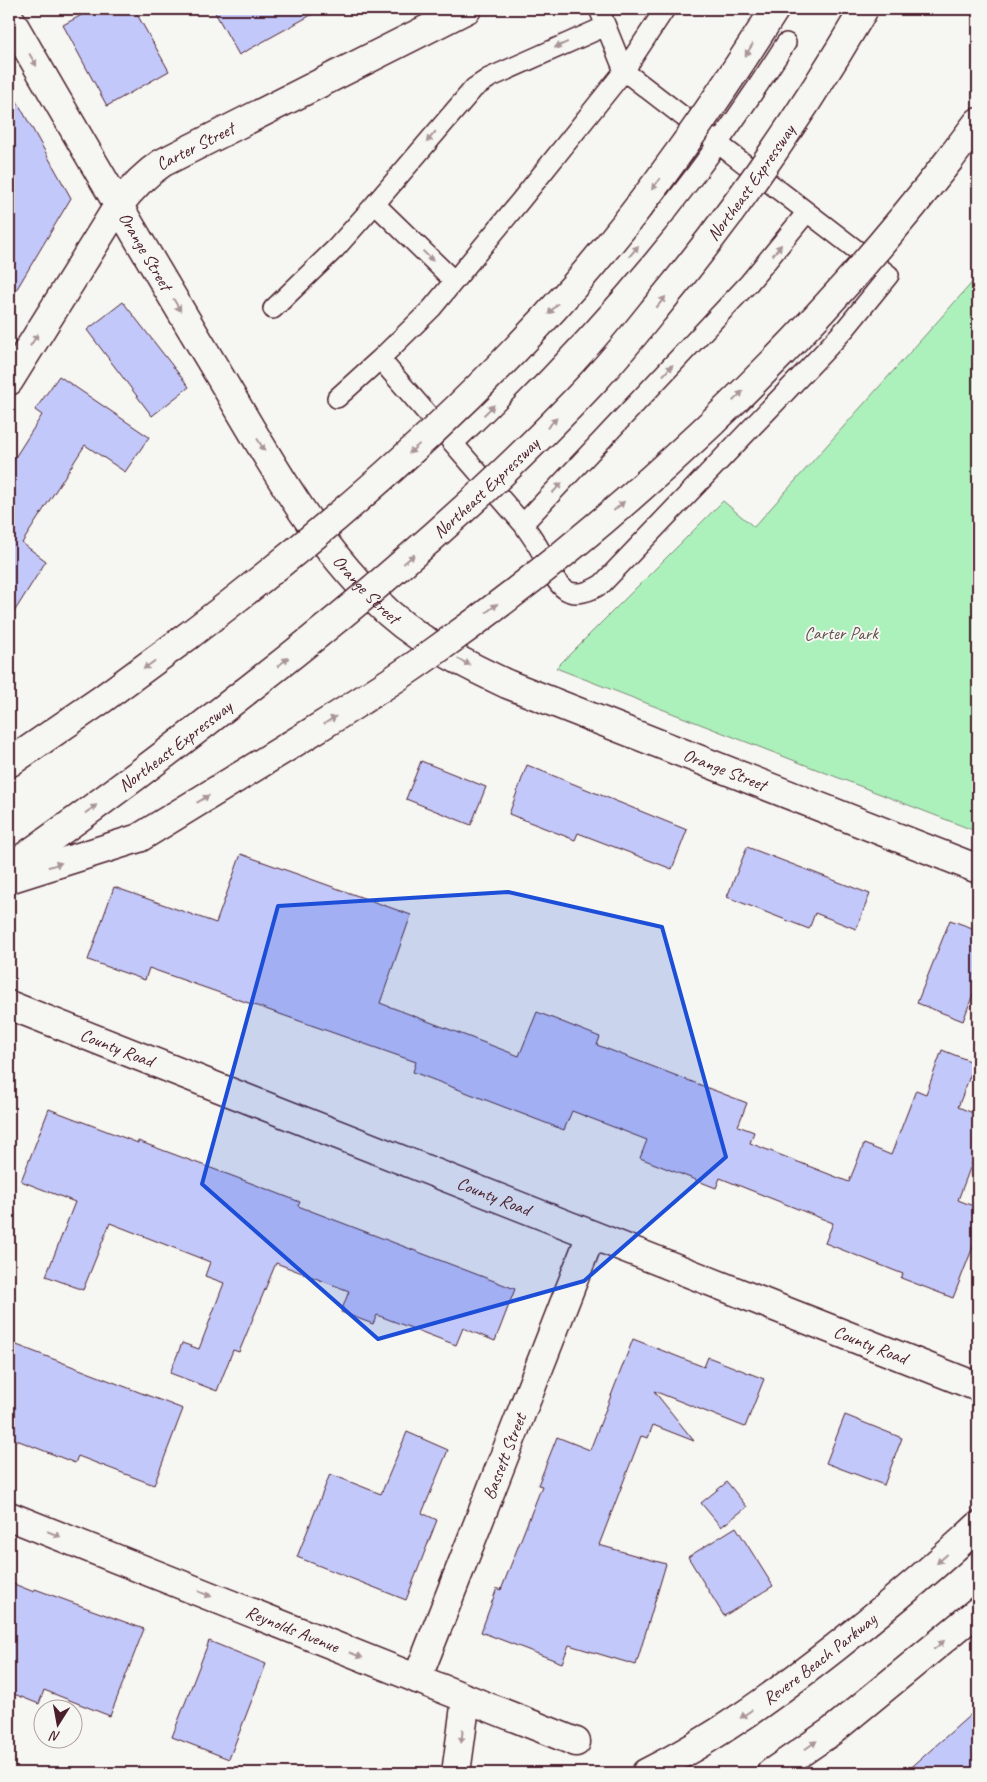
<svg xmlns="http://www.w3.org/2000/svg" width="987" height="1782" viewBox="0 0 987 1782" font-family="Caveat,sans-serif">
	<rect width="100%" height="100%" fill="#f6f6f2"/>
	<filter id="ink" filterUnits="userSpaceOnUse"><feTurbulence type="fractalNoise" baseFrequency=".02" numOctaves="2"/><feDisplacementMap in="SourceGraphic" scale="10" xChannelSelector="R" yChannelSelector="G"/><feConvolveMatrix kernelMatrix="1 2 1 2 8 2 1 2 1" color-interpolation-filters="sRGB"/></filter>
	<g filter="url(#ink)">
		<path fill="#acf1bc" stroke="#7b8874" d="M978,276V832L556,668L723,501L754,527Z"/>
		<path fill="#c3c8fa" stroke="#4a1f2b" d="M93,9H134L169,71L107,106L63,25Z
			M213,9H322L239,55Z
			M9,87L71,198L9,302Z
			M123,302L189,387L152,416L87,330Z
			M59,376L149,437L125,472L85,445L22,543L46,561L9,620V467L42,415L35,410Z
			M421,761L486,787L471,825L406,799Z
			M527,765L687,830L672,869L578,833L575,840L509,814Z
			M747,847L870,894L856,929L815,913L809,929L727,897Z
			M241,854L411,915L380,1003L519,1056L537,1012L600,1037L597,1045L747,1103L738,1126L754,1132L750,1143L849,1182L864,1144L891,1155L916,1090L926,1094L942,1050L975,1063L958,1107L978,1115V1147L958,1200L978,1208V1234L953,1298L901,1278L903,1274L825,1243L833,1223L720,1178L716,1188L640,1158L647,1140L572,1111L564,1130L413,1072L416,1062L149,968L145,980L88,960L114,887L216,923Z
			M950,920L978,930V981L963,1021L917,1003Z
			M49,1109L138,1143V1141L243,1180L300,1202L298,1206L515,1289L495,1341L463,1328L456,1345L377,1315L373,1324L341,1312L349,1291L276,1263L239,1352L233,1350L217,1391L170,1373L182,1343L199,1349L224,1283L205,1276L210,1262L110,1223L83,1290L46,1276L75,1202L21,1181Z
			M633,1339L704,1367L708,1357L764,1379L745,1427L654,1391L694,1441L653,1425L648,1438L641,1436L599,1545L666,1564L636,1665L569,1645L562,1663L481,1632L497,1588L501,1590L542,1486L538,1485L557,1437L590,1450Z
			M9,1342L183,1409L154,1485L78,1456L75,1463L9,1437Z
			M845,1415L902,1438L884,1485L826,1463Z
			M407,1432L448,1450L422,1513L437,1520L406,1600L297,1557L330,1474L381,1494Z
			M727,1482L747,1507L721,1527L701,1503Z
			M736,1527L773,1586L724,1616L688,1557Z
			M9,1582L34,1592L35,1589L144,1629L110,1716L44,1690L39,1704L9,1692Z
			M209,1641L266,1664L229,1759L172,1737Z
			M978,1708V1773H905Z"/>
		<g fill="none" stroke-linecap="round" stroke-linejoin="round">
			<defs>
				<path id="lane" d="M599,9L624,71
					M624,71L889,275L846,328L821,355L602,584C565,607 557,583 542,554C537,543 529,533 523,524L380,359L432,308L521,200Z
					M624,71L665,9
					M454,281L375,204L474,88L489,78L606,26
					M273,309L336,248L375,204
					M337,398L380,359
					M454,443C541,360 623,271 695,175C727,132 757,88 786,43
					M523,524L749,283L807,212"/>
				<g id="street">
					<path id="s1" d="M9,17C77,135 146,253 216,370C264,450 308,534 375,600C412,638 460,662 507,684L978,869"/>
					<path id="s2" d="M9,1005L978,1387"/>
					<path id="s3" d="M9,1516L576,1742"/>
					<path id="s4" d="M417,1679L591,1235"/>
				</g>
				<g id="secondary">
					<path id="s5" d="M9,381L118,206C131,189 144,175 162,163L467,9"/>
				</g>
				<g id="highway">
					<path d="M950,159L978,122"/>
					<path d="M9,763L101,700L188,636"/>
					<path id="s6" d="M9,868C89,812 168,753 245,692"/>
					<path d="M9,879L139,838L289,746"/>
					<path d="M456,1773L466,1699"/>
					<path id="s7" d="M646,1773C715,1739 776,1694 836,1647C885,1608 933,1569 978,1526"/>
					<path d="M771,1773L832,1731L978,1611"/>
				</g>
			</defs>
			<use href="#lane" stroke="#4a1f2b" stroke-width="22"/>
			<use href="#street" stroke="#4a1f2b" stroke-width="31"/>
			<use href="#secondary" stroke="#4a1f2b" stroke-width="31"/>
			<use href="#highway" stroke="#4a1f2b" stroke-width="31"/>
			<use href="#lane" stroke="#f6f6f2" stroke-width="19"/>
			<use href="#street" stroke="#f6f6f2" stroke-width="28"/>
			<use href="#secondary" stroke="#f6f6f2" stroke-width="28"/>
			<use href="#highway" stroke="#f6f6f2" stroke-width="28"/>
			<defs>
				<g id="highway-bridge">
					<path d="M188,636C327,531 459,417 574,286C649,200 714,105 775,9"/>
					<path id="s8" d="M245,692C368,597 486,496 593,382C614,359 634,335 653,311C732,216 802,115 864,9"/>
					<path d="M289,746C337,716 385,687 431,654C626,516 804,348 950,159"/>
				</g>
			</defs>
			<use href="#highway-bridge" stroke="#4a1f2b" stroke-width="31" stroke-linecap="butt"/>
			<use href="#highway-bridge" stroke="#f6f6f2" stroke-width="28"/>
		</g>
		<defs><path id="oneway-solid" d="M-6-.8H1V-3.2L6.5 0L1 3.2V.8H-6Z" transform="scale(1.25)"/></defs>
		<g fill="#a99598">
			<use href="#oneway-solid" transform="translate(561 45) rotate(156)"/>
			<use href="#oneway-solid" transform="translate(749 50) rotate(122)"/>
			<use href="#oneway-solid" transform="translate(33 60) rotate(60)"/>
			<use href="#oneway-solid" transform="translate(431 137) rotate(130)"/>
			<use href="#oneway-solid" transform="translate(656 184) rotate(128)"/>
			<use href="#oneway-solid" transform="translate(777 250) rotate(-51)"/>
			<use href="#oneway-solid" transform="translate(634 251) rotate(-50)"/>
			<use href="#oneway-solid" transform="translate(428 256) rotate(44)"/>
			<use href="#oneway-solid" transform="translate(661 302) rotate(-50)"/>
			<use href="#oneway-solid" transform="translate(177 305) rotate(59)"/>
			<use href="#oneway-solid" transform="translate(553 309) rotate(132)"/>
			<use href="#oneway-solid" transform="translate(34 340) rotate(-58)"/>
			<use href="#oneway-solid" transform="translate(668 370) rotate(-47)"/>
			<use href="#oneway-solid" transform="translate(738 396) rotate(-45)"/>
			<use href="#oneway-solid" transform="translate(489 410) rotate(-44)"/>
			<use href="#oneway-solid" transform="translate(552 423) rotate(-46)"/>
			<use href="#oneway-solid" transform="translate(261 445) rotate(59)"/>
			<use href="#oneway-solid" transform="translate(414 449) rotate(137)"/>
			<use href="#oneway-solid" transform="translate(557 488) rotate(-47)"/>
			<use href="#oneway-solid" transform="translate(619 506) rotate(-41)"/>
			<use href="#oneway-solid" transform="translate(409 559) rotate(-41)"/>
			<use href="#oneway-solid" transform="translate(492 608) rotate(-37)"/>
			<use href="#oneway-solid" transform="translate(283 662) rotate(-38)"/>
			<use href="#oneway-solid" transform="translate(464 662) rotate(28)"/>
			<use href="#oneway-solid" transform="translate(149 665) rotate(144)"/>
			<use href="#oneway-solid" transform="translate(330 720) rotate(-32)"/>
			<use href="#oneway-solid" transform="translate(203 799) rotate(-31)"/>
			<use href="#oneway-solid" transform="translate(91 809) rotate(-36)"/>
			<use href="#oneway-solid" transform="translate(55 865) rotate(-18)"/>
			<use href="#oneway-solid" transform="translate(54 1534) rotate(22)"/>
			<use href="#oneway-solid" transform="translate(942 1559) rotate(139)"/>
			<use href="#oneway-solid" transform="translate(205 1594) rotate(22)"/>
			<use href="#oneway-solid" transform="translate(939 1645) rotate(-40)"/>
			<use href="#oneway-solid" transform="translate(356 1655) rotate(22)"/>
			<use href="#oneway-solid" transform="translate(746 1714) rotate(145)"/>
			<use href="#oneway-solid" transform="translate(462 1736) rotate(97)"/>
			<use href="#oneway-solid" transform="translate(811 1745) rotate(-35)"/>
		</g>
	</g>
	<path fill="#1d4ed8" fill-opacity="0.2" stroke="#1d4ed8" stroke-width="4" stroke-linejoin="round" d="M508,892L662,927L726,1157L584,1281L378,1339L202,1184L278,906Z"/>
	<g text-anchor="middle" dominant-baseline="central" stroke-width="4" stroke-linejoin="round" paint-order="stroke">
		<g font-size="18" fill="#4a1f2b" stroke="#f6f6f2">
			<text stroke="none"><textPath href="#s5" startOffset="305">Carter Street</textPath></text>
			<text stroke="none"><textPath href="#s8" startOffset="721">Northeast Expressway</textPath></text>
			<text stroke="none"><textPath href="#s1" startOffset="271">Orange Street</textPath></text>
			<text stroke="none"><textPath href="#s8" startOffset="316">Northeast Expressway</textPath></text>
			<text stroke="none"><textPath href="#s1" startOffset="676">Orange Street</textPath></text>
			<text stroke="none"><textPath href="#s6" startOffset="206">Northeast Expressway</textPath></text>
			<text stroke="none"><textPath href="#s1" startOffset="1081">Orange Street</textPath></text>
			<text stroke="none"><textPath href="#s2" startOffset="116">County Road</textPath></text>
			<text stroke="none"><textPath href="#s2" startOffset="521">County Road</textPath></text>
			<text stroke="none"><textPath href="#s2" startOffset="926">County Road</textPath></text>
			<text stroke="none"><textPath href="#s4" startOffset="239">Bassett Street</textPath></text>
			<text stroke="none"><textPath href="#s3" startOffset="305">Reynolds Avenue</textPath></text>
			<text stroke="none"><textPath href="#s7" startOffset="208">Revere Beach Parkway</textPath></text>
		</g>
		<g font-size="18" fill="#62544f" stroke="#f6f6f2">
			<text x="841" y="633">Carter Park</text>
		</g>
	</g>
	<rect width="987" height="1782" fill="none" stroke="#f6f6f2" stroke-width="30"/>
	<rect x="15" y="15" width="957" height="1752" fill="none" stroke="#4a1f2b" stroke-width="2" filter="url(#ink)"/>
	<g transform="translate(58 1724) rotate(191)"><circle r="24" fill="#f6f6f2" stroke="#b1a0a2"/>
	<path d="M0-4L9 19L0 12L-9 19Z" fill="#4a1f2b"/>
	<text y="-8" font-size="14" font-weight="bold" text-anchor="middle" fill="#4a1f2b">N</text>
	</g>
</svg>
